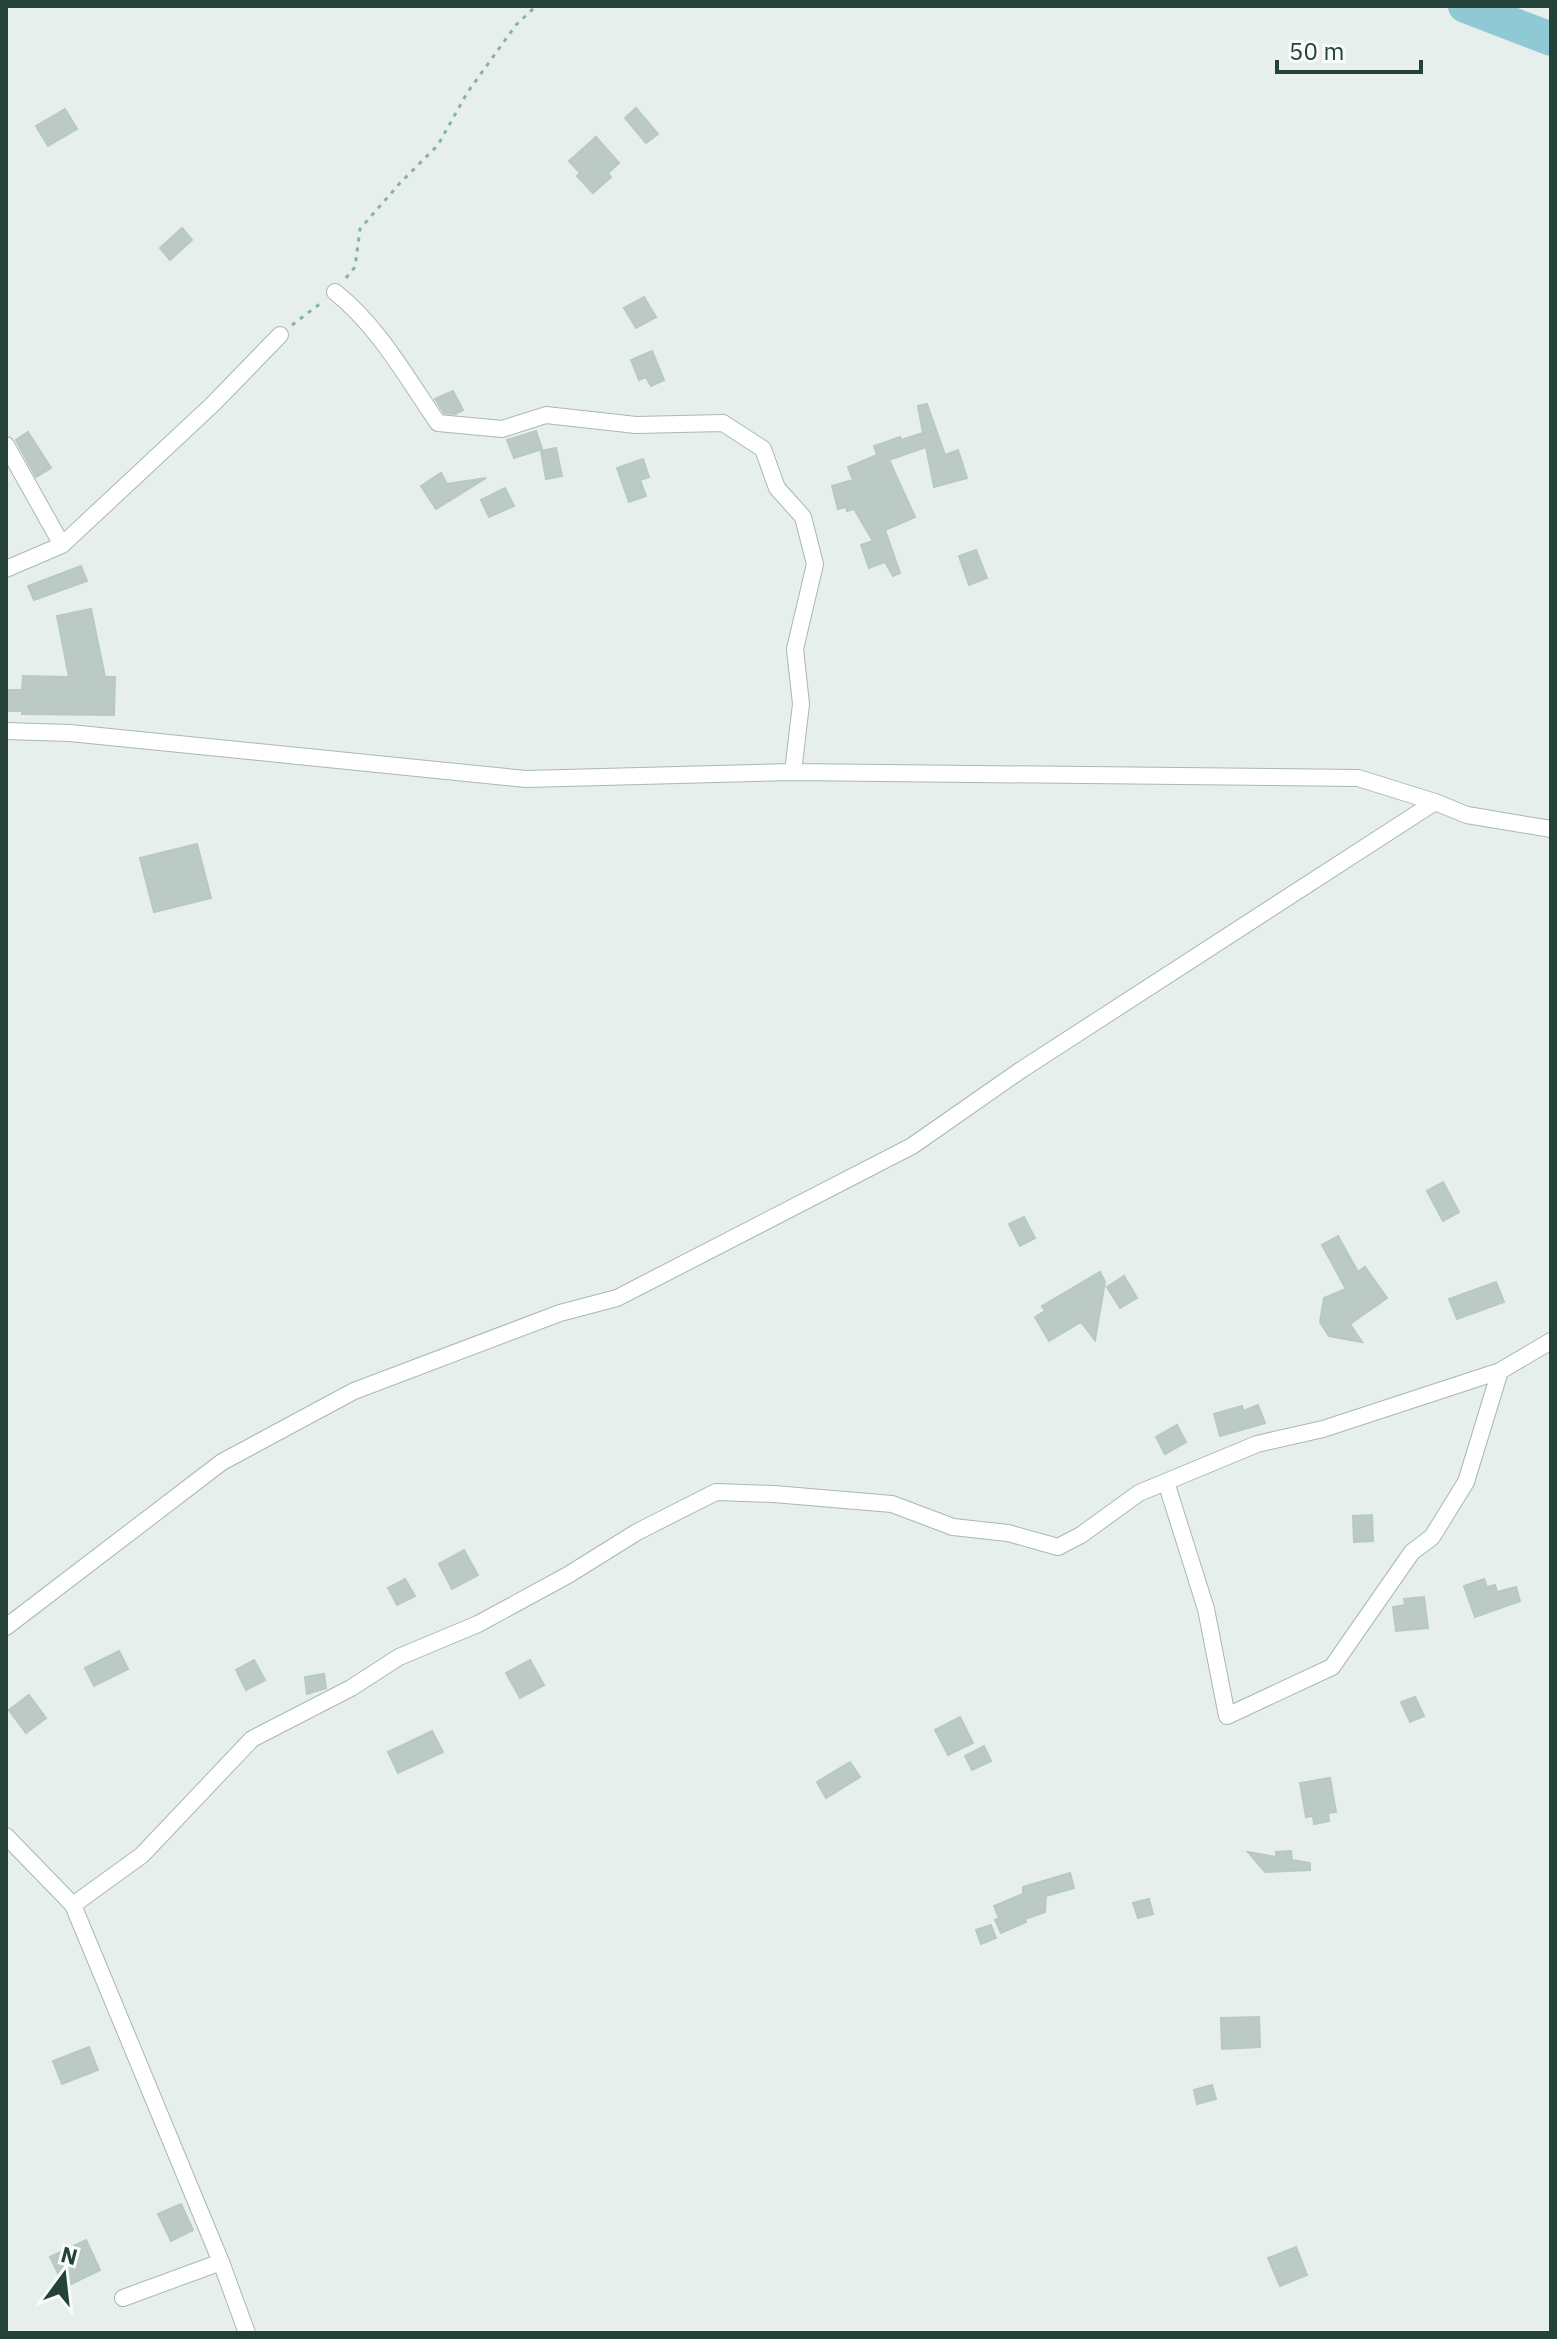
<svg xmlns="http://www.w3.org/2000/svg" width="1557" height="2339" viewBox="0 0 1557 2339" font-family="'IBM Plex Sans',sans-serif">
	<rect width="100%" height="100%" fill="#e6efeb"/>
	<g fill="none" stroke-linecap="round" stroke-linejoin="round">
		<path stroke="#8ec9d4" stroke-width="34" d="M1465,6L1551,39"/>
	</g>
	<path fill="#bbcac4" stroke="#b8c9c2" stroke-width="2" d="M636,108L658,134L646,143L625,118Z
		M65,109L77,129L48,146L36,126Z
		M596,137L619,163L608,173L611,177L593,193L577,176L580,173L569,161Z
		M182,228L192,240L170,260L160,248Z
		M644,297L656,317L636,328L624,308Z
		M652,351L664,380L651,386L646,377L639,380L631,360Z
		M453,391L463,410L455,414L444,413L435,399Z
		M927,404L945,455L958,450L967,478L934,487L926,447L889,460L915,517L885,530L900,573L893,576L885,562L869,568L861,545L873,541L854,509L847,511L846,507L838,509L832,486L853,480L848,467L877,455L874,446L900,437L901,440L923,433L918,406Z
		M536,431L542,449L514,458L507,440Z
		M28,432L51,468L36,477L16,440Z
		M556,448L562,476L546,479L541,451Z
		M643,459L649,477L640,480L646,496L629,502L617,468Z
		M441,473L447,484L486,478L436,509L421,486Z
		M505,488L514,506L489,517L481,500Z
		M976,550L987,578L969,585L959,556Z
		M81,566L87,581L34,600L28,586Z
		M91,609L105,677H115L114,715L22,714V711H6V690H22L23,676L69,677L57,616Z
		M197,844L211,898L154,912L140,858Z
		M1443,1182L1459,1212L1443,1221L1427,1191Z
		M1024,1217L1035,1238L1020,1246L1009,1224Z
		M1338,1236L1358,1272L1365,1267L1387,1298L1350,1324L1362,1342L1329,1336L1320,1322L1324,1298L1346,1289L1322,1245Z
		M1100,1272L1105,1282L1095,1340L1081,1322L1049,1341L1035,1317L1045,1311L1042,1306Z
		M1124,1276L1137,1298L1120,1308L1107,1287Z
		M1496,1282L1504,1302L1457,1319L1449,1299Z
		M1258,1405L1265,1423L1220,1436L1214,1414L1242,1406L1243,1411Z
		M1177,1425L1186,1442L1165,1454L1156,1437Z
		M1372,1515L1373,1541L1354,1542L1353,1516Z
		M464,1550L478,1575L452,1589L439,1564Z
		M405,1579L415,1596L397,1605L388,1588Z
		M1484,1579L1487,1587L1495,1585L1497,1592L1516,1587L1520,1601L1475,1617L1464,1586Z
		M1424,1597L1428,1628L1396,1631L1393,1607L1405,1605L1404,1599Z
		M119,1651L128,1669L94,1686L85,1668Z
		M254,1660L265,1680L246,1690L236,1670Z
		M530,1660L544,1685L520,1698L506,1673Z
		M324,1674L326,1688L307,1694L305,1677Z
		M29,1695L46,1718L26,1733L9,1710Z
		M1415,1697L1424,1716L1410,1722L1401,1702Z
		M960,1717L973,1743L948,1755L935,1730Z
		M432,1731L443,1752L398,1773L388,1752Z
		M984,1746L991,1761L972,1770L965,1756Z
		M850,1762L860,1777L826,1798L817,1782Z
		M1330,1778L1336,1812L1328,1813L1329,1821L1314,1824L1313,1816L1306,1817L1300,1783Z
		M1291,1851L1292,1860L1310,1863V1870L1265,1872L1248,1852L1276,1857V1852Z
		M1070,1873L1074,1888L1046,1896L1045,1912L1025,1919L1026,1922L1001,1933L995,1920L999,1918L994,1906L1023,1894V1887Z
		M1149,1899L1153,1914L1138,1918L1133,1903Z
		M991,1925L996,1938L981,1944L976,1930Z
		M1259,2017L1260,2047L1222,2049L1221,2018Z
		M89,2047L98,2070L62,2084L53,2061Z
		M1212,2085L1216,2099L1197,2104L1194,2090Z
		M181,2204L193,2230L171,2241L158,2214Z
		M86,2240L100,2270L65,2287L50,2257Z
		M1296,2247L1307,2275L1280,2286L1268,2258Z"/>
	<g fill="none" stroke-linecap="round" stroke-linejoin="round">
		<defs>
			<path id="minor" d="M335,292C379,327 406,377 438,423L502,429L546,415L636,425L723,423L763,449L777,488L803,517L815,564L795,649L801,704L793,772
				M6,445L62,545L213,404L280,335
				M6,569L62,545
				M6,731L70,733L526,779L793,772L1358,778L1435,802L1467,815L1551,829
				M1166,1482L1206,1609L1227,1716L1332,1667L1412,1552L1432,1537L1466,1482L1500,1371
				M6,1627L222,1462L354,1391L560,1313L617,1298L912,1146L1021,1070L1435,802
				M6,1836L73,1905L221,2262L247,2333
				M73,1905L142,1855L252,1739L351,1688L399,1657L478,1624L568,1575L637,1532L716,1492L774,1494L892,1504L953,1527L1008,1533L1058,1547L1081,1535L1139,1493L1257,1444L1323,1429L1500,1371L1551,1341
				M123,2298L221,2262"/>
		</defs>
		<use href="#minor" stroke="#a8b8b2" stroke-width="18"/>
		<path stroke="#86b3a5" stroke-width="3" stroke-dasharray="4 6" stroke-linecap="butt" d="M346,278L355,267L360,229L400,183L438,145L467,93L516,25L536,6
			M292,325L321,303"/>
		<use href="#minor" stroke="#fff" stroke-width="16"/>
	</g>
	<rect width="1557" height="2339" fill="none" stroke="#24423a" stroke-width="16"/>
	<g transform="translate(64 2275) rotate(15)" stroke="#f7fbf9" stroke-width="6" paint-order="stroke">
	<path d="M0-6L14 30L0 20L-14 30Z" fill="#24423a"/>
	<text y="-12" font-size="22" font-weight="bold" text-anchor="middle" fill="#24423a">N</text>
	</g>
	<path d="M1277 60v12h144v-12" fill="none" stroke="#24423a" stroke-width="4"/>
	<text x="1289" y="60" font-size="24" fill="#24423a" stroke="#f7fbf9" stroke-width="6" paint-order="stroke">50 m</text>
</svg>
